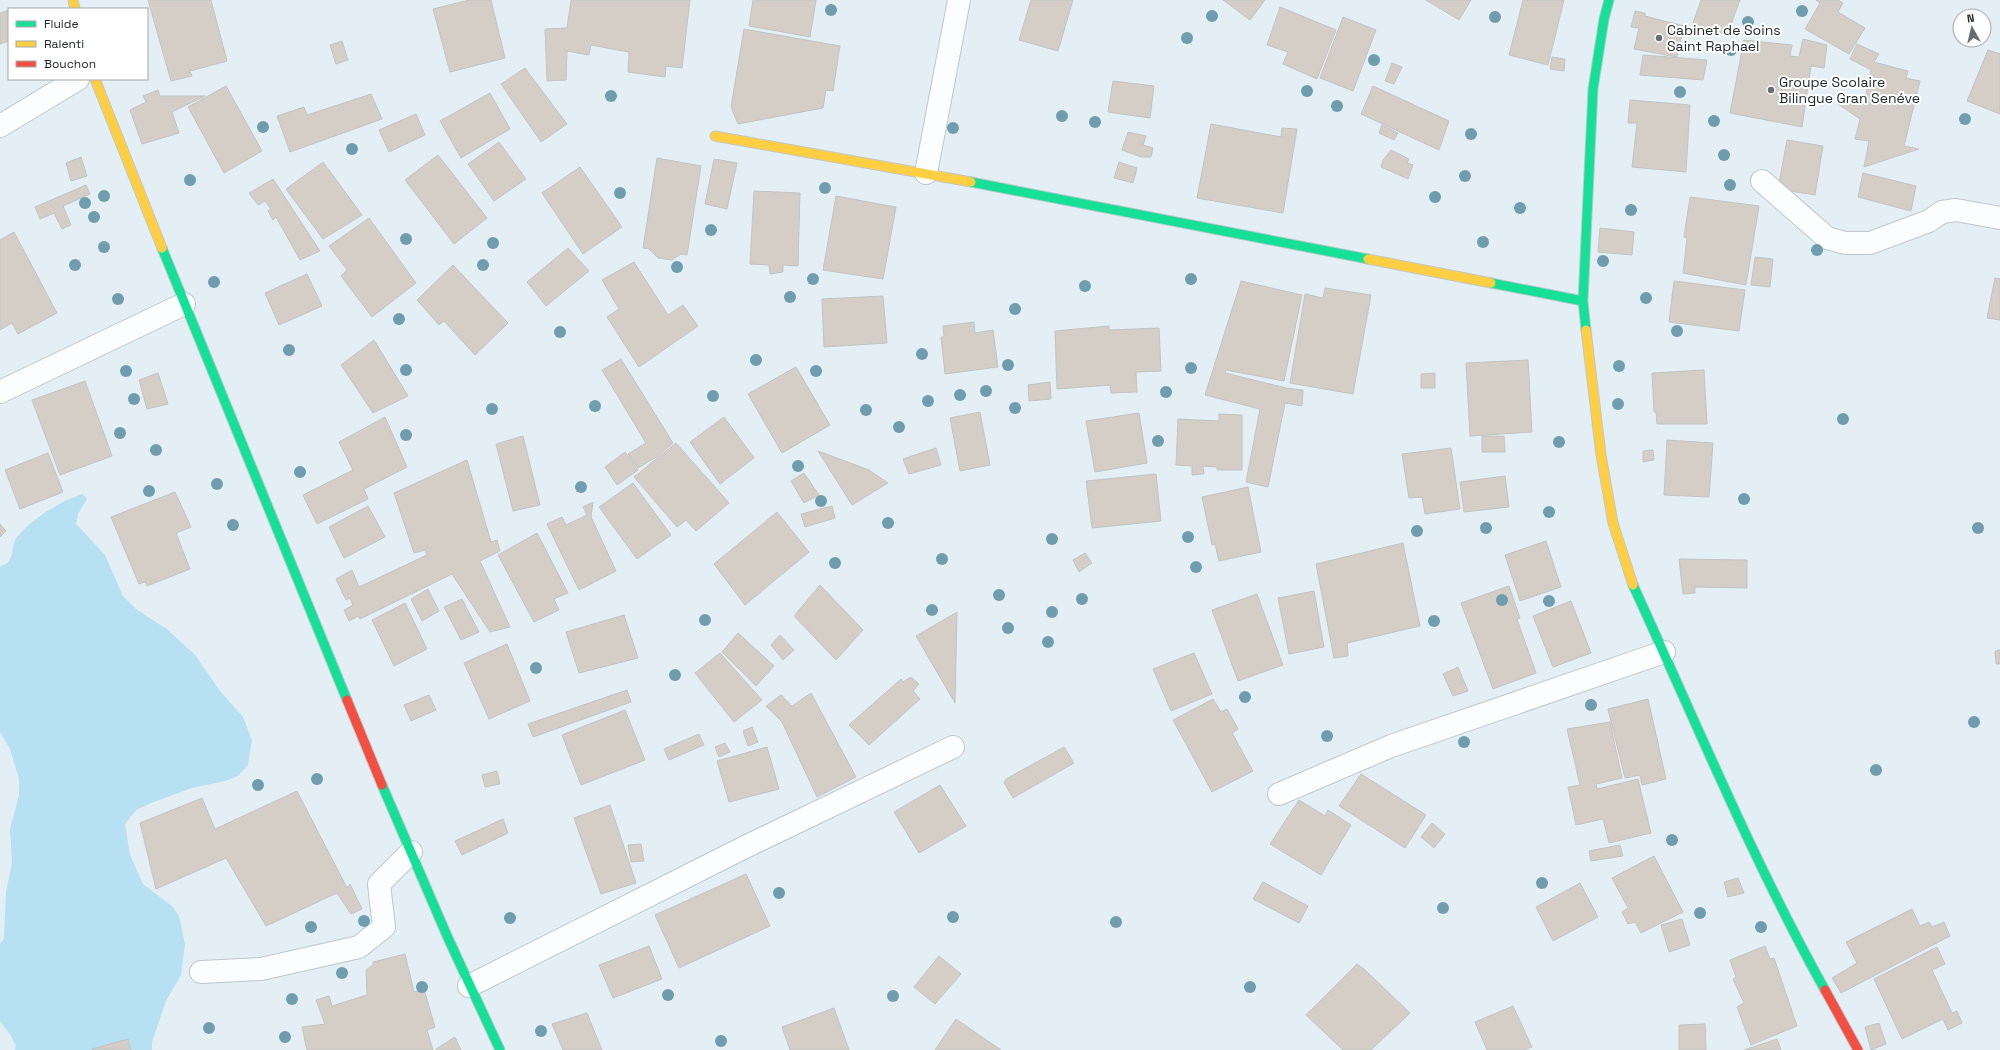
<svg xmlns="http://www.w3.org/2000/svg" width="2000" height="1050" viewBox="0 0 2000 1050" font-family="'Space Grotesk',sans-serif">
	<rect width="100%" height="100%" fill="#e4eff5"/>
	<path fill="#b7e0f3" d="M82,494L87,499L78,514L76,524L105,555L123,596L136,609L168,630L195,655L220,691L243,717L252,740L248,765L238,776L225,781L192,788L151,803L136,810L125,824L130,855L143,884L173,907L179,916L185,944L181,975L166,1001L152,1042V1050H15L16,1046L11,1036L0,1021V944L4,938L6,892L12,862L10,829L19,795V779L10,749L0,732V566C17,563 9,547 17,537C33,518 59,502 82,494Z"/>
	<path fill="#d5cec7" stroke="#c1c4c4" d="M148,0H211L227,61L190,71L192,76L171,81Z
		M469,0H491L505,58L450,72L433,9Z
		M571,0H690L682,68L666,66L665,77L628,72L629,52L591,45L589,55L567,51L566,80L547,81L545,29L567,28Z
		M753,0H816L810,37L749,26Z
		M1031,0H1073L1058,51L1019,40Z
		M1223,0H1265L1250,20Z
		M1426,0H1471L1459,20Z
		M1523,0H1564L1548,65L1509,55Z
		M1701,0H1740L1727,35L1693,23Z
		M1816,0H1838L1843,3L1838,12L1865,28L1849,54L1805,29L1820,3Z
		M1280,7L1336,30L1317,79L1283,64L1288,52L1267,45Z
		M9,10V41L0,44V13Z
		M1635,11L1645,13V16L1684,26L1677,57L1634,49L1639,28L1631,27Z
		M1343,17L1376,30L1353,91L1320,78Z
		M744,29L840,46L833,91L826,90L823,108L738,124L731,107Z
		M1803,39L1827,45L1824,68L1811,66L1802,127L1730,113L1744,40L1792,45L1790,56L1799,57Z
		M342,41L348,60L336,64L330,45Z
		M1857,44L1879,54L1874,62L1908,71L1906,78L1920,81L1904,146L1919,149L1864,167L1869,141L1855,139L1860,119L1838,104H1864L1871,70L1850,59Z
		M1988,50L2000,54V114L1967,101Z
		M1643,55L1707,60L1703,80L1640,75Z
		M1552,57L1565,59L1564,71L1550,69Z
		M1392,63L1402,67L1394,84L1385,81Z
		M525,68L567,124L541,142L501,84Z
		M1113,81L1154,86L1150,118L1108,112Z
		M226,86L262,151L224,173L188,107Z
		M1373,86L1449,121L1439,150L1361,114Z
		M158,90L160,96H205L172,112L179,133L142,144L130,110L146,102L143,96Z
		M490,93L510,129L461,158L440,121Z
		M371,94L382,119L290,152L277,116L304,107L307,115Z
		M1630,100L1690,105L1686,172L1632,167L1637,123H1628Z
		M416,114L425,135L389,152L379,130Z
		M1211,124L1281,137L1282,128L1297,129L1283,213L1197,198Z
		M1382,125L1398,133L1394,140L1379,133Z
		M1128,132L1146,136L1143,145L1153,148L1151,157H1141L1122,150Z
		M1787,140L1823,146L1815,195L1778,189Z
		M499,142L526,179L494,201L468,164Z
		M1391,150L1409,159L1407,163L1413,165L1408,179L1381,167L1383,160Z
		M438,155L487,218L454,244L405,180Z
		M81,157L87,176L71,181L66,163Z
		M657,158L701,166L687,255L681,254L672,260L658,258L649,249L643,248Z
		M714,159L737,163L727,209L705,204Z
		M323,162L362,215L323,239L286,189Z
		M1119,162L1137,168L1133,183L1114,178Z
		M580,167L622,227L583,254L542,193Z
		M1863,173L1916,186L1911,211L1858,197Z
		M273,179L316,245L320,251L300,260L276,217L273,220L268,211L271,209L265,201L258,205L249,193Z
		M86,185L90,194L63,206L71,225L62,229L54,213L40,219L35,207Z
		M754,191L800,193L798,266L783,265V272L770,274L769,265L750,264Z
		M836,196L896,207L883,279L823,270Z
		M1690,197L1759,206L1746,285L1683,273L1687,238L1684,237Z
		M369,218L416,283L372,317L341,276L347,270L329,246Z
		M1600,228L1634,232L1632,255L1598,252Z
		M14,232L57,313L18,334L12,323L0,330V240Z
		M568,248L589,271L546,306L527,282Z
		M1755,257L1773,259L1770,287L1751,285Z
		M634,262L668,315L683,305L698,326L639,367L607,317L619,309L602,280Z
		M453,265L508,323L475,355L444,321L439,325L417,300Z
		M307,274L322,306L279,325L265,293Z
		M1995,278L2000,279V320L1987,318Z
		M1241,281L1302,295L1284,381L1226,370L1225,373L1286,388L1303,390L1302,406L1285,403L1268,487L1246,482L1260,409L1205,395Z
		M1674,281L1745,290L1739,331L1669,322Z
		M1325,288L1371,295L1353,394L1290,383L1305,294L1323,298Z
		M883,296L887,343L824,347L822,299Z
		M974,322L975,333L993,330L998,367L945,374L941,337H944L943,326Z
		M1109,326V330L1159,328L1161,371L1136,372L1137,392L1111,393L1110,385L1057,389L1055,331Z
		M374,340L408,396L373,413L341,365Z
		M621,359L673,443L658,456L638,468L628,454L646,443L602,370Z
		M1528,360L1532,432L1470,436L1466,363Z
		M796,367L830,425L782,453L748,394Z
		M1704,370L1707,424H1657L1656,412H1654L1652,373Z
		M158,373L168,404L147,409L139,380Z
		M1435,373V388H1421V374Z
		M85,381L112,456L60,475L32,400Z
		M1050,382L1051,399L1029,401L1028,385Z
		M980,412L990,465L960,471L950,418Z
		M1139,413L1147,463L1095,472L1086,421Z
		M1219,414L1242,415V470H1217V467L1203,466L1204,474L1192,475V466L1176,465L1178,419L1219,421Z
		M385,417L407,467L364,489L368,499L317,524L303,495L353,470L339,442Z
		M724,417L754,458L720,484L690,442Z
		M523,436L540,505L513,511L496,444Z
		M1482,436H1504L1505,452H1482Z
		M1667,440L1713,443L1709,497L1664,495Z
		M676,443L729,503L696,531L686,520L677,527L634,477Z
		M936,448L941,465L909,474L903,459Z
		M1451,448L1460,509L1425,514L1422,497L1409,498L1402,454Z
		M1653,450L1654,460L1643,462V451Z
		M818,451L869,470L888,483L852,505Z
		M625,452L638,470L617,485L605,467Z
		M48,453L63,492L20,509L5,470Z
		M467,460L491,542L497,540L500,551L480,561L510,627L490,632L452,574L360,619L358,616L349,621L344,610L353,605L350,598L346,600L336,579L352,570L359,587L427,555L425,550L414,553L394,493Z
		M804,473L819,495L804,503L791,481Z
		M1156,474L1161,521L1092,528L1086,481Z
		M1505,476L1509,507L1464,512L1460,482Z
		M633,483L671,535L637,559L599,507Z
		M1248,487L1261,552L1219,561L1215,544L1212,545L1202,497Z
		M175,492L191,527L176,533L190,569L147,586L145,582L139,584L111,517Z
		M593,502L591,517L616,571L579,590L547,524L562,517L566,525L587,515L583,507Z
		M368,506L385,537L344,558L329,527Z
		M832,506L835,518L805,527L801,514Z
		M777,512L809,552L745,605L714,564Z
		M0,524L6,531L0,537Z
		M537,533L568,593L554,599L559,610L534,622L498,555Z
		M1546,541L1561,587L1520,601L1505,555Z
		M1403,543L1420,626L1347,643L1348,656L1334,658L1316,564Z
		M1085,553L1092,563L1079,572L1073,560Z
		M1679,559L1747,560V588L1695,587V593L1683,594Z
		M820,585L863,630L836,660L794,616Z
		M1509,586L1520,618L1517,619L1536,673L1493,689L1461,603Z
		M428,589L439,611L422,621L411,599Z
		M1314,591L1324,647L1289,654L1278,598Z
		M1257,594L1283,665L1238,681L1212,610Z
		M462,599L479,632L461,640L444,607Z
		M1571,601L1591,653L1553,667L1533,616Z
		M405,603L427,649L394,666L372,620Z
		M957,612L955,703L916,636Z
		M624,615L638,658L579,673L566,632Z
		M738,633L774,666L756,686L722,652Z
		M780,635L794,650L783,660L771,645Z
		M507,644L530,701L489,719L464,663Z
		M2000,650V664H1996L1995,651Z
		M720,653L762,700L734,722L695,673Z
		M1194,653L1212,694L1171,711L1153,669Z
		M1458,667L1468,691L1453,696L1443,674Z
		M911,677L919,684L913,691L920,699L869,745L849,725L901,679L903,682Z
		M627,690L631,702L533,737L528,724Z
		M811,693L856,777L817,797L782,722L766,706L781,695L792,706Z
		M429,695L436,710L411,721L404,705Z
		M1213,699L1221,712L1227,709L1238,729L1232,733L1253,771L1212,792L1173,720Z
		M1648,699L1666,779L1642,785L1640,775L1625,778L1608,709Z
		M625,710L645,760L581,785L562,735Z
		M1610,722L1622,778L1596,784L1597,789L1638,779L1651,833L1609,843L1603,819L1576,825L1568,787L1580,785L1567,729Z
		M752,727L758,742L748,746L743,731Z
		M699,734L704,745L669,760L664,749Z
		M725,743L730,752L719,757L715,747Z
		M767,747L779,789L729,802L717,761Z
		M1064,747L1074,763L1013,798L1004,783L1006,779Z
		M497,771L500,784L485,787L482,775Z
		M1361,774L1426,815L1405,848L1339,806Z
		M940,785L966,826L919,853L894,812Z
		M297,791L347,888L350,884L362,909L351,914L337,893L266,926L226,858L156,889L140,823L202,798L215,829Z
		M1299,800L1325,816L1328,810L1351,825L1321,875L1270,844Z
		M610,805L636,883L601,894L574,818Z
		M503,819L508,833L462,855L455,841Z
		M1432,823L1445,834L1434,848L1421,837Z
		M641,844L644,861L631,862L628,845Z
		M1620,845L1623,856L1591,861L1589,851Z
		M1654,856L1683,912L1641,933L1635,922L1628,924L1622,912L1628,908L1612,878Z
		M746,874L770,926L679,968L655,915Z
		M1738,878L1744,893L1728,897L1724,882Z
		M1263,882L1308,906L1299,923L1253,899Z
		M1580,883L1598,917L1553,941L1536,907Z
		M1912,909L1920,926L1929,922L1932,927L1944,922L1950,936L1841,993L1832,978L1857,963L1846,942Z
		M1682,919L1690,945L1669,952L1661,925Z
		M649,946L662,979L613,998L599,965Z
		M1765,946L1770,959L1774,958L1797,1026L1751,1045L1737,1007L1744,1003L1733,979L1736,977L1730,960Z
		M1937,947L1945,964L1932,970L1952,1013L1957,1011L1962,1023L1948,1030L1943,1019L1902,1039L1874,979Z
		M405,954L414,992L424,989L435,1027L427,1030L433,1050H307L302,1027L325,1024L316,1000L329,996L332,1006L367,995L366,970L373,965V962Z
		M939,956L961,974L935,1004L914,987Z
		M1357,964L1364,969L1410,1013L1371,1050H1343L1306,1015Z
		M1513,1006L1532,1047L1523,1050H1487L1475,1022Z
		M834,1008L849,1050H790L782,1027Z
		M587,1013L602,1050H563L552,1024Z
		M956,1019L1001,1050H935Z
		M1879,1023L1886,1044L1871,1050L1865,1027Z
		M1705,1024L1706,1050H1679V1025Z
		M455,1037L461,1050H436V1049Z
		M128,1039L131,1050L92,1049L121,1041Z
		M1777,1039L1781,1050H1744Z"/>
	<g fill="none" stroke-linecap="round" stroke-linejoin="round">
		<defs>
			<path id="street" d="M0,126L78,79
				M926,173L959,0
				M1762,181L1827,238L1845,243H1870L1929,221L1942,212L1956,210L2000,218
				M0,392L184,304
				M1279,794L1391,746L1664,652
				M201,972L261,969L359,947L384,927L379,884L411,852
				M469,986L743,848L953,747"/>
			<path id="fast" d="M971,182L1368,259
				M162,248L347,700
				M1491,283L1583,301
				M1586,330L1583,301L1593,89L1604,19L1609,0
				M1633,585C1695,720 1753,861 1825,990
				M382,785L448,938L500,1050"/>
			<path id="slow" d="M73,0L75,9
				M95,79L162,248
				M715,136L971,182
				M1368,259L1491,283
				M1586,330L1601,455L1613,523L1633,585"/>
			<path id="jam" d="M347,700L382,785
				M1825,990L1858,1050"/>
		</defs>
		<use href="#street" stroke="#bfc7cc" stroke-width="24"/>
		<use href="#fast" stroke="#bfc7cc" stroke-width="11"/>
		<use href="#slow" stroke="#bfc7cc" stroke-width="11"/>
		<use href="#jam" stroke="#bfc7cc" stroke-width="11"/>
		<use href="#street" stroke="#fbfdfe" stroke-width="22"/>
		<use href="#fast" stroke="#16e098" stroke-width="9"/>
		<use href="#slow" stroke="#ffcf43" stroke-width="9"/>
		<use href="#jam" stroke="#f24e42" stroke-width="9"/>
	</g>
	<g fill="#709dad">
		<circle cx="831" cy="10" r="6"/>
		<circle cx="1802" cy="11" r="6"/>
		<circle cx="1212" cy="16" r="6"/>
		<circle cx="1495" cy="17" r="6"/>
		<circle cx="1748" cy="22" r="6"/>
		<circle cx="1187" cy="38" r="6"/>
		<circle cx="1731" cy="50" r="6"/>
		<circle cx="1374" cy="60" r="6"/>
		<circle cx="1307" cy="91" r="6"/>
		<circle cx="1680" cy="92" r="6"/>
		<circle cx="611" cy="96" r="6"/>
		<circle cx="1337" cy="106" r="6"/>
		<circle cx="1062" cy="116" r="6"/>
		<circle cx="1965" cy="119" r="6"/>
		<circle cx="1714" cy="121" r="6"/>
		<circle cx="1095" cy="122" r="6"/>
		<circle cx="263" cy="127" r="6"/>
		<circle cx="953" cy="128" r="6"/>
		<circle cx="1471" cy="134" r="6"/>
		<circle cx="352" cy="149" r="6"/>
		<circle cx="1724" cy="155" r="6"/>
		<circle cx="1465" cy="176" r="6"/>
		<circle cx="190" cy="180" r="6"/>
		<circle cx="1730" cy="185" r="6"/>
		<circle cx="825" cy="188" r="6"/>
		<circle cx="620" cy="193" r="6"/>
		<circle cx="104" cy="196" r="6"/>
		<circle cx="1435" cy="197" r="6"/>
		<circle cx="85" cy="203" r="6"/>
		<circle cx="1520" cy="208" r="6"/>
		<circle cx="1631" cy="210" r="6"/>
		<circle cx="94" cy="217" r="6"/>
		<circle cx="711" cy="230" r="6"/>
		<circle cx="406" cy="239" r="6"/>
		<circle cx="1483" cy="242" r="6"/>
		<circle cx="493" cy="243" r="6"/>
		<circle cx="104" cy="247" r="6"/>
		<circle cx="1817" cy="250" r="6"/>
		<circle cx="1603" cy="261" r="6"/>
		<circle cx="75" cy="265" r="6"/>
		<circle cx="483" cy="265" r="6"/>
		<circle cx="677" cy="267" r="6"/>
		<circle cx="813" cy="279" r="6"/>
		<circle cx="1191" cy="279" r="6"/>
		<circle cx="214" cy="282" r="6"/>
		<circle cx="1085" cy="286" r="6"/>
		<circle cx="790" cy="297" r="6"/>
		<circle cx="1646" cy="298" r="6"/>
		<circle cx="118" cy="299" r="6"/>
		<circle cx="1015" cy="309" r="6"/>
		<circle cx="399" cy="319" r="6"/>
		<circle cx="1677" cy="331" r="6"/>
		<circle cx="560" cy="332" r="6"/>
		<circle cx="289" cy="350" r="6"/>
		<circle cx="922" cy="354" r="6"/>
		<circle cx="756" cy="360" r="6"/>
		<circle cx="1008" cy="365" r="6"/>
		<circle cx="1619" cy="366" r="6"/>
		<circle cx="1191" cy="368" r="6"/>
		<circle cx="406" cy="370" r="6"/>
		<circle cx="126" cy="371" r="6"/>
		<circle cx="816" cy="371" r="6"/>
		<circle cx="986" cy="391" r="6"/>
		<circle cx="1166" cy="392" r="6"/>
		<circle cx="960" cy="395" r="6"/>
		<circle cx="713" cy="396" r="6"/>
		<circle cx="134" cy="399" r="6"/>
		<circle cx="928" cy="401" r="6"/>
		<circle cx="1618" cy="404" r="6"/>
		<circle cx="595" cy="406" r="6"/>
		<circle cx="1015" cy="408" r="6"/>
		<circle cx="492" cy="409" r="6"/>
		<circle cx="866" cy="410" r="6"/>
		<circle cx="1843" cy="419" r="6"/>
		<circle cx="899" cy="427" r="6"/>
		<circle cx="120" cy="433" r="6"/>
		<circle cx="406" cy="435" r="6"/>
		<circle cx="1158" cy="441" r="6"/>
		<circle cx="1559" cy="442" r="6"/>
		<circle cx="156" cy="450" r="6"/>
		<circle cx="798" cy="466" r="6"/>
		<circle cx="300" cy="472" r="6"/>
		<circle cx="217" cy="484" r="6"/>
		<circle cx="581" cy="487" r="6"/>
		<circle cx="149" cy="491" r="6"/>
		<circle cx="1744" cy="499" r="6"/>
		<circle cx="821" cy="501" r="6"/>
		<circle cx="1549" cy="512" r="6"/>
		<circle cx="888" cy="523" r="6"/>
		<circle cx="233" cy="525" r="6"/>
		<circle cx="1486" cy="528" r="6"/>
		<circle cx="1978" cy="528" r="6"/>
		<circle cx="1417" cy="531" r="6"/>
		<circle cx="1188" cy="537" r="6"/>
		<circle cx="1052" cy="539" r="6"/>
		<circle cx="942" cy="559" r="6"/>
		<circle cx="835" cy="563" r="6"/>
		<circle cx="1196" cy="567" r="6"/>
		<circle cx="999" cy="595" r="6"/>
		<circle cx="1082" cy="599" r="6"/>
		<circle cx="1502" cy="600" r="6"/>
		<circle cx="1549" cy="601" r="6"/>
		<circle cx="932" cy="610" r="6"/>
		<circle cx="1052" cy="612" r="6"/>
		<circle cx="705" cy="620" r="6"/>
		<circle cx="1434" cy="621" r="6"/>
		<circle cx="1008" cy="628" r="6"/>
		<circle cx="1048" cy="642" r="6"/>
		<circle cx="536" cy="668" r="6"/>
		<circle cx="675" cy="675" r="6"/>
		<circle cx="1245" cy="697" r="6"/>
		<circle cx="1591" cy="705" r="6"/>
		<circle cx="1974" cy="722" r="6"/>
		<circle cx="1327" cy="736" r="6"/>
		<circle cx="1464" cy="742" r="6"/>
		<circle cx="1876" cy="770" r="6"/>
		<circle cx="317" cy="779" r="6"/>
		<circle cx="258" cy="785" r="6"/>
		<circle cx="1672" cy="840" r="6"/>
		<circle cx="1542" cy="883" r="6"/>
		<circle cx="779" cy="893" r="6"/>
		<circle cx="1443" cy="908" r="6"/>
		<circle cx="1700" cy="913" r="6"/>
		<circle cx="953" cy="917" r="6"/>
		<circle cx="510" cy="918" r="6"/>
		<circle cx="364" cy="921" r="6"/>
		<circle cx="1116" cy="922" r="6"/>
		<circle cx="311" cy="927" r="6"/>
		<circle cx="1761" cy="927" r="6"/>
		<circle cx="342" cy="973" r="6"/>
		<circle cx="422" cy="987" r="6"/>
		<circle cx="1250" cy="987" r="6"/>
		<circle cx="668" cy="995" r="6"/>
		<circle cx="893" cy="996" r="6"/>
		<circle cx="292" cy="999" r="6"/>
		<circle cx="209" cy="1028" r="6"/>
		<circle cx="541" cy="1031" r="6"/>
		<circle cx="285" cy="1037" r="6"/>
		<circle cx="721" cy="1041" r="6"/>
	</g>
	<g fill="#656e72" stroke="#fff" stroke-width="1.5">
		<circle cx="1659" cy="38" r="4"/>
		<circle cx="1771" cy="90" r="4"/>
	</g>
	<g text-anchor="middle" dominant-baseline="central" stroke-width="4" stroke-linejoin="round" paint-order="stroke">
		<g font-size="14" fill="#21282b" stroke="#fff" text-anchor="start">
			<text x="1667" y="30">Cabinet de Soins<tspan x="1667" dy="16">Saint Raphael</tspan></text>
			<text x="1779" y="82">Groupe Scolaire<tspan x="1779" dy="16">Bilingue Gran Senéve</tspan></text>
		</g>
	</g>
	<rect x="8" y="8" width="140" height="72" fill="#ffffff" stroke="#a6a9aa"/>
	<rect x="16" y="21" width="20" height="6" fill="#16e098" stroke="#a6a9aa"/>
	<text x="44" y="28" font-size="12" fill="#21282b">Fluide</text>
	<rect x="16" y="41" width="20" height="6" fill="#ffcf43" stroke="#a6a9aa"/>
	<text x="44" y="48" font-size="12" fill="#21282b">Ralenti</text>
	<rect x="16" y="61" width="20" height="6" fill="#f24e42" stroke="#a6a9aa"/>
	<text x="44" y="68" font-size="12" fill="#21282b">Bouchon</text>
	<g transform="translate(1972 28) rotate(352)"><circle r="19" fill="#ffffff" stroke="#a6a9aa"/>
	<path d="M0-3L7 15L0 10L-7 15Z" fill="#656e72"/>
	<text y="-6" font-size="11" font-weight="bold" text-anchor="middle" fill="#21282b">N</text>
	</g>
</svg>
